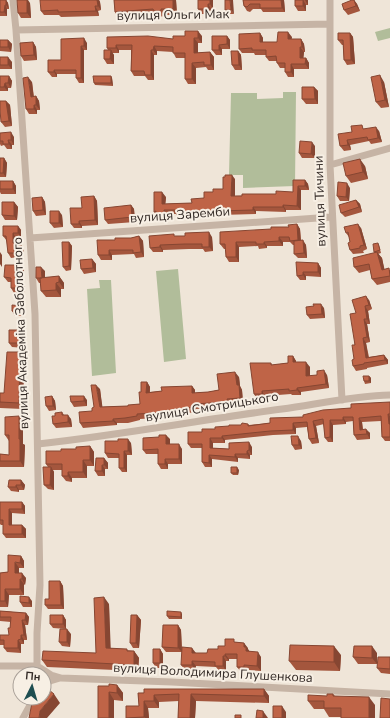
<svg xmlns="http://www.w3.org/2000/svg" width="390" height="718" viewBox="0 0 390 718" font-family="'Nunito Sans',sans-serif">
	<rect width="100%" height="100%" fill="#efe5d8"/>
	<path fill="#b1bd9a" d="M390,28V38L378,41L375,32Z
		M283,92H296L295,186L243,188V175H229L231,93H257V99L283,98Z
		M178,269L186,359L164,362L156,271Z
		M99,280H111L116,373L92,376L87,289L100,288Z"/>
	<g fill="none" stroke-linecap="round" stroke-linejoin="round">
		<path stroke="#c6b4a5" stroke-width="7" d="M13,0L16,30L35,314L40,585L37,633V674
			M330,0V165L342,400
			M16,30L330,24
			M330,165L390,148
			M30,238L332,217
			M38,444C120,435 200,420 282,409C318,404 354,396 390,395
			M0,666H37
			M37,666L51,675L61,678L172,682L390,694
			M44,685L50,681L60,678
			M23,718L34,698"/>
	</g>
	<path fill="#a4563d" d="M0,0H6L8,3L9,9H7V16H0Z
		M77,0H99L100,2L101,10L98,11L99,16L61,17L59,15H44L41,11Z
		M114,0H176L177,15H165V16L157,17L156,14L118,18L115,12Z
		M198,0H213V9H211V14H201L198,9Z
		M225,0L234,14H228L225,10Z
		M243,0H284L285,12H263L261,9H253L250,12L247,11L244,6Z
		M295,0H308V5H306V11H298L295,6Z
		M354,0L357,4L360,11L348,15L344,10Z
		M30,3L31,18H21L18,13Z
		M260,33L263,38V42H277L292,37L291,39H301L304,44L305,52H304L303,58H306L309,63V69H294V77H288L285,72V68H280L277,63V61H269L266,57V55H255L254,53H242L239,49Z
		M350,33L353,37L355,64L347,65L344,60L343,45H342L338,40Z
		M202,36V43H198V53L210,52L214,57V70H208L206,67L196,68V84H188L185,79V58H176L173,52L157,51V55H154V80H148L145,76H134L131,71V50H119V53H112L114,55V64H107L104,59L108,50L107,48V37L173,39Z
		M227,36L230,40V49H222V55H216L212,50Z
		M61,39L87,43V50H84V83H79L76,78V74H57V77H52L48,72L61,60Z
		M0,40H8L12,44L11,52L0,51Z
		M33,42L36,47L37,60L24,61L21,56Z
		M238,51L241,55L242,70H235L232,65Z
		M0,57L12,62V69H0Z
		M0,76H9L12,81L11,88H8V91H0Z
		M111,76L112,78L113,86L95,85L94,83Z
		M32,82L34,97L36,96L39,101L40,110H37V114H29L26,109Z
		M384,82L389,107L381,108L376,102Z
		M314,87L318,91V104H306L302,99Z
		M6,101L10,105L12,126L5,127L1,122Z
		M365,129L379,131L382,142L371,144L369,141L350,145L351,150L344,151L340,146L352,132Z
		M0,133L14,137V145H12V149H7L4,145L1,146L0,144Z
		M315,146V158H302L299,153Z
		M0,158H4L7,163L6,177H0Z
		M365,166L368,179L351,183L346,176Z
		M235,179V196L276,194L293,192V180H305L308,184L309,190H301V210H286V212L256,211V214L220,215L202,218L178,217L176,214H167V221H159L156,217V214L154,212L166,197L165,204L192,203L204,198L213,192L223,189Z
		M0,181H13L16,186V194H1L0,192Z
		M350,188L349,201H340L337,196Z
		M94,196L97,201L98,225L82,226V228H74L71,224L82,208Z
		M42,197L45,202L46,215L36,216L33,211Z
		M356,200L360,204L362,212L345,217L341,213Z
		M14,202L18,207L17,220H5L2,215Z
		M131,205L134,209L135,222L108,224L105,220Z
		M62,215L63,227L54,228L50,223Z
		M297,224L300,229L301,240L306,245L307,258H298L294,254V245H293L290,242H283V246H267V248L259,249L258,246L239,247V262H229L226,257V249H224L220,244L271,229L289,227Z
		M18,226L21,230V238H16V243H20L23,248L24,254H18V257L11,258L8,253L7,241L3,236Z
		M361,228L367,249L363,251L364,253L353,254L350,250V242L349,237L346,233Z
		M139,236L143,241L144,257L136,258L134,254L112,255V260H101L98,255L115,240L131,238Z
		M176,236L212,237L213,251L205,252L203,249H189L163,250V252H153L150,248Z
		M69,242L72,246L71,270L66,271L63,267Z
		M379,245L381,253L378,254L382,258L384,269L390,270V282L377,285L372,279L370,270L359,273L354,267L375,253L374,252Z
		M92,259L96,264V272L84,274L81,269Z
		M318,263L321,268V277L306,276V280H300L297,276Z
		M20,265L24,270L23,283L25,285V292L14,293L11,288V282H8L4,277Z
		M45,271V278L59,276L64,283V289H61V297H46L41,291V283H39L36,278Z
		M369,300L372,309L368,311L370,324H367L370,342L366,343L369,357L384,355L388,360V364L367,368V369L356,371L353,366L354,359L356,313Z
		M22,306L25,310V316H15L12,311Z
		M324,308L325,318L310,319L307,315Z
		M25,335V348L12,347L9,343Z
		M293,356L296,361V362L310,367V376L327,375L329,388L301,392V395H292L291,394L265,396V398L257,399L254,394L271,363L272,365L288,363Z
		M24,358L23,409L0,408V393H4Z
		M369,376L371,378V383L365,384L364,381Z
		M239,377L240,386L242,390L243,403L231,404V407L196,409V412L173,415V417L140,419V420L128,423H117V425L83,428L80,423L92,411L94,407L100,389L102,407L128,406L140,404L141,392L147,382L150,387V392L162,391L192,386L195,390V393L208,392L219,390Z
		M52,396L55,401L56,410L49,411L46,406Z
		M87,400V406L74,407L71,402Z
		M390,402V441H385L382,437L381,421L362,422L363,429L370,433V439L357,440L354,435L353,421L346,422V424L333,425V442H328L325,438L324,424L316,426L319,443L312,444L309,439L307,427L296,428V434L273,435L225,440V443H213V448L229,449L252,447V455H250V459L238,458V462L212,459V467H205L202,462V448H191L188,444L202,432L215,429L248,424L249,425L270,423L351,408Z
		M62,412L64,415L71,419L72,427L56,428L53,424L55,416Z
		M19,416L23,422V444L25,445L24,467H0V454L9,455V441L5,435Z
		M170,439V444L182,449V464H168V469H161L158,464V454H146L143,450Z
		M118,441L131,443L132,455H127V472H122L119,468V458H108L105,453Z
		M301,441L302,449L295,450L292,445Z
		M90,446L94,452V466H87V478H72V482L66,481L62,476V470H53L54,472V490L48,489L44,485L48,467L46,464L61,451L76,449Z
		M104,458L108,463V469H105V476H98L95,471Z
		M239,470L238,475H233L231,473Z
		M21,480L25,485L24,490H19V492L11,491L8,487Z
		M0,502H22L25,506V514L12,513V525H22L26,529V538H6L3,534V525H1L0,524Z
		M21,556L24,561V568H19V573L26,578L25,585L24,584V595H9L8,607H0V573L8,572Z
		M60,581L63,586L64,609H48L45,605Z
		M32,601V607H23L20,602Z
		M109,604L110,648L134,651L139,658L138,671L47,667L42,660L96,653Z
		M0,611L26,613L29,617L28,625H25L27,640H24V644H21V653L7,652L4,648V645H0V635H9L10,628L11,622L0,621Z
		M182,614V619H169L167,616Z
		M63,615L66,620V629L53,628L50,624Z
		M137,615L141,620L139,648H133L130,643Z
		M178,625L181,630L182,652H166L162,647Z
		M71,634L70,647L62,646L59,642Z
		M236,642L244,643L249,651L261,657V671L248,670V672H241L237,667V659H229V661H226V671H219L216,667L196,666L195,670H185L181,665L196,653H207L225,646Z
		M160,649L163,654V668H156L153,663Z
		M377,653V664H358L353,657Z
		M341,655L340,671L296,670L289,661Z
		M390,657V674L381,673L377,668Z
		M117,685L123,693V701L114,700L98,718L109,686Z
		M264,689L269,696V703L196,701L195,718H178L179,701L159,702V708H148L149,718H126L139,706L138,693Z
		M333,694L335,696L375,705V718H341V717H329L324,709H314L308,701L327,696Z"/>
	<path fill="#864632" d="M6,0L8,3L9,9L6,5Z
		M27,0H28L30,3L31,18L27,13Z
		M97,0H99L100,2L101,10L98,6Z
		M173,0H176L177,15L173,9Z
		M210,0H213V9L210,4Z
		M230,0H233L234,14L231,10Z
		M281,0H284L285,12L282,8Z
		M303,0L306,5V11L303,6Z
		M305,0H308V5Z
		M354,0L357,4L360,11L356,6Z
		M208,4L211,9V14L208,9Z
		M5,5L7,9V16L4,12Z
		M95,6L98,11L99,16L96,11Z
		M198,31L202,36V43L198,38Z
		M288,32L292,37L291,43L288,39Z
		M260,33L263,38V47L260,42Z
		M350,33L353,37L355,64L351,60Z
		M227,36L230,40V49L227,44Z
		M84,38L87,43V50L84,46Z
		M194,38L198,43V58L194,53Z
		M301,39L304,44L305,52L302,47Z
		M8,40L12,44L11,52L8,47Z
		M33,42L36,47L37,60L34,55Z
		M116,45L119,50V53L116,48Z
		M219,45L222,49V55L219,50Z
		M81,46L84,50V83L81,78Z
		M154,46L157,51V55L153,50Z
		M300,47L304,52L303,63L300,58Z
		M111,50L114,55V64L110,59Z
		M151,50L154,55V80L151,75Z
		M238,51L241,55L242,70L239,65Z
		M210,52L214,57V70L211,65Z
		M8,57L12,62V69L8,65Z
		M306,58L309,63V69L305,64Z
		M192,63L196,68V84L192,79Z
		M291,64L294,69V77L291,72Z
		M54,70L57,74V77L54,72Z
		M380,75L384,82L389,107L385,100Z
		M9,76L12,81L11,88L8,83Z
		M111,76L112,78L113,86L111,83Z
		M28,77L32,82L34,101L31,97Z
		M5,83L8,88V91L4,87Z
		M314,87L318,91V104L315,99Z
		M36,96L39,101L40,110L36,105Z
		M6,101L10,105L12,126L9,121Z
		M34,105L37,110V114L34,109Z
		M376,127L379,131L382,142L378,138Z
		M11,132L14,137V145L11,140Z
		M8,140L12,145V149L9,144Z
		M347,140L350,145L351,150L348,145Z
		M312,142L315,146V158L311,154Z
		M4,158L7,163L6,177L3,173Z
		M360,159L365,166L368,179L363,172Z
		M232,175L235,179V200L231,196Z
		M305,180L308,184L309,190L305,186Z
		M13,181L16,186V194L13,189Z
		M347,183L350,188L349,201L346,197Z
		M298,186L301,190V210L297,206Z
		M162,192L166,197L165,209L162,204Z
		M94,196L97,201L98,225L95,220Z
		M42,197L45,202L46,215L43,210Z
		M356,200L360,204L362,212L359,207Z
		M14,202L18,207L17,220L14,216Z
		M131,205L134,209L135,222L132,217Z
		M283,205L286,210V212L283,207Z
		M253,207L256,211V214L253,210Z
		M164,210L167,214V221L164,216Z
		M59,211L62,215L63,227L59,223Z
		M79,221L82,226V228L79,224Z
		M297,224L300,229L301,245L298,240Z
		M358,224L361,228L367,249L364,245Z
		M18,226L21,230V238L18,233Z
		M209,232L212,237L213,251L209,247Z
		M13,233L16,238V248L13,243Z
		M139,236L143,241L144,257L141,252Z
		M279,237L283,242V246L279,241Z
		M303,240L306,245L307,258L304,253Z
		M69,242L72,246L71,270L69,266Z
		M236,242L239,247V262L236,257Z
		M264,242L267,246V248L264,244Z
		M20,243L23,248L24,254L21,249Z
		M160,245L163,250V252L160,247Z
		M14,250L18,254V257L15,253Z
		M109,250L112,255V260L109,255Z
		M0,252L2,255V267L0,264Z
		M377,252L382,258L386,276L382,270Z
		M92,259L96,264V272L93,268Z
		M318,263L321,268V277L318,272Z
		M20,265L24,270L23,283L25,285V292L22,288L20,281Z
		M41,267L45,271V283L42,278Z
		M303,272L306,276V280L303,275Z
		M59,276L64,283V289L59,282Z
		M56,283L61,289V297L56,290Z
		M366,296L369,300L372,309L369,305Z
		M321,304L324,308L325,318L322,314Z
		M22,306L25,310V316L22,312Z
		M365,306L368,311L370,324L367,319Z
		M364,319L367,324L370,342L367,337Z
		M22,330L25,335V348L21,343Z
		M363,338L366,343L369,362L366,358Z
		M20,352L24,358L23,409L19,403Z
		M384,355L388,360V364L385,360Z
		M293,356L296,361V367L293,362Z
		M306,362L310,367V381L306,376Z
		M324,370L327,375L329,388L326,384Z
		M235,372L239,377L240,386L242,390L243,403L240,398L237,385Z
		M369,376L371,378V383L369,381Z
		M147,382L150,387L149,398L146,393Z
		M96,385L100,389L103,411L100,407Z
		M192,386L195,390V398L192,393Z
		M297,388L301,392V395L297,390Z
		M262,391L265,396V398L262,394Z
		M52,396L55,401L56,410L53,406Z
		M84,396L87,400V406L84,401Z
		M227,399L231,404V407L228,402Z
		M193,404L196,409V412L193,407Z
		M170,410L173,415V417L170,412Z
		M388,414L390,416V425L389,424Z
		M68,415L71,419L72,427L68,422Z
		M19,416L23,422V444L25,445L24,467L20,461Z
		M343,417L346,422V424L343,420Z
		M359,418L362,422L363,434L360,430Z
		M113,419L117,423V425L113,421Z
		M330,420L333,425V442L330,437Z
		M313,421L316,426L319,443L316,438Z
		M293,423L296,428V434L293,430Z
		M366,429L370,433V439L367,434Z
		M166,435L170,439V448L166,444Z
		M222,436L225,440V443L222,438Z
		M298,436L301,441L302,449L299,445Z
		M210,438L213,443V453L210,448Z
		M128,439L131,443L132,455L128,451Z
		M249,442L252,447V455L249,450Z
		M179,444L182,449V464L179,459Z
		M90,446L94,452V466L90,460Z
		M124,451L127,455V472L124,468Z
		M247,451L250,455V459L247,454Z
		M235,454L238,458V462L235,457Z
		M209,455L212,459V467L209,463Z
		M104,458L108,463V469L104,465Z
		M165,459L168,464V469L165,464Z
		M83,460L87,466V478L83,472Z
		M102,465L105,469V476L102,471Z
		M51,467L54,472V490L50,485Z
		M237,467L239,470L238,475L237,473Z
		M68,472L72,478V482L68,476Z
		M21,480L25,485L24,490L21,485Z
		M16,485L19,490V492L16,487Z
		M22,502L25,506V514L22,509Z
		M9,509L12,513V529L9,525Z
		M22,525L26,529V538L22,534Z
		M21,556L24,561V568L20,563Z
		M15,562L19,568V578L15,573Z
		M22,573L26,578L25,585L22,579Z
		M20,579L24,584V595L20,589Z
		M60,581L63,586L64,609L61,605Z
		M5,589L9,595L8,607L5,601Z
		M29,597L32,601V607L29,603Z
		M104,597L109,604L111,655L106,648Z
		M181,612L182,614V619L181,617Z
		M26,613L29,617L28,625L25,620Z
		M63,615L66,620V629L63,624Z
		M137,615L141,620L139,648L136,643Z
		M22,620L25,625L27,640L24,635Z
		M178,625L181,630L182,652L178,648Z
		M67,629L71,634L70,647L67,642Z
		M21,635L24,640V644L21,639Z
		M18,640L21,644V653L18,648Z
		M244,643L248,648V649L250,652L246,651L244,647Z
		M334,646L341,655L340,671L334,662Z
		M372,646L377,653V664L372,658Z
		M192,648L196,653H192Z
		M160,649L163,654V668L160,663Z
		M134,651L139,658L138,671L134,665Z
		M258,652L261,657V671L257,666Z
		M225,654L229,659V661L225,656Z
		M223,656L226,661V671L223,666Z
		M192,661L196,666L195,670L192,665Z
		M117,685L123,693V701L117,693Z
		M264,689L269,696V703L264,696Z
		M109,692L114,700V718H109Z
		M54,694L60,703L47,718H39L40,711Z
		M191,694L196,701L195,718H190Z
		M154,695L159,702V708L154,701Z
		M369,697L375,705V718H369Z
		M144,701L148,708L149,718H145L144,717Z
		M282,706L286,712V718H282Z
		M263,711L268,718H263Z"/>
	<path fill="#bf6447" stroke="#864632" d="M0,0H6V5H5L4,12H0Z
		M17,0H27V13H18Z
		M40,0H97L98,6H95L96,11L58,12V10L41,11Z
		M114,0H173V9H161V11H154L153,9L115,12Z
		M198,0H210V4H208V9H198Z
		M225,0H230L231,10H225Z
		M243,0H281L282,8H260V4H250L247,7L244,6Z
		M295,0H303V6H295Z
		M352,0H354L356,6L344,10L342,4Z
		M185,31H198V38H194V53L210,52L211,65H204V62L192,63V79H185V53H173V47L154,46L153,50H151V75H145L144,71H131L132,45H116V48H107V37L148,36L173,39V36H185Z
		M278,32H288V39H301L302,47H300V58H306L305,64H291V72H285V63H277L276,56L266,57V50H252V48L239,49V34L260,33V42H277Z
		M338,33H350L351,60H344L343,40H338Z
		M212,36H227V44L219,45V50H212Z
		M84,38V46H81V78H76V70H54V72H48V60H61V39Z
		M0,40H8V47H0Z
		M33,42L34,55L21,56L20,43Z
		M104,50H111L110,59H104Z
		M231,51H238L239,65H232Z
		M0,57H8V65H0Z
		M380,75L385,100L376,102L371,77Z
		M0,76H9L8,83H5L4,87H0Z
		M93,76H111V83H94Z
		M28,77L31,97L36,96V105H34V109H26L23,78Z
		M302,87H314L315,99H302Z
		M0,101H6L9,121L1,122L0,110Z
		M362,125L363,129L376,127L378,138L368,140L367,137L347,140L348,145L340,146L338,134L352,132L351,126Z
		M11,132V140H8L9,144H3V141H0V133Z
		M300,141L312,142L311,154L299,153Z
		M0,158H4L3,173H0Z
		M360,159L363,172L346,176L343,163Z
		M225,175H232L231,196H242V194H276V191L293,192V180H305V186H298L297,206L283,205V207H253V210L217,211L199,213H175V210H164V216L156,217V211L154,212V192H162V204L192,203L191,199L204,198V192H213V189H223V177H225Z
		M0,181H13V189H0Z
		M338,182L347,183L346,197L337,196Z
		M94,196L95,220L79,221V224H71L70,208H82L81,197Z
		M42,197L43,210L33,211L32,198Z
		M356,200L359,207L341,213L339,205Z
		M2,202H14V216L2,215Z
		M131,205L132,217L105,220L104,208Z
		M50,211H59V223H50Z
		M297,224L298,240L290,241L289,237H279V241L264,242V244H256V242H236V257H226L225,244H220V232L271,229V227H289L288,225Z
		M358,224L364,245L360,246V248L350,250L348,243L350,242L348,232L346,233L344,227Z
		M3,226H18V233H13V243H20L21,249L14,250L15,253H8L6,236H3Z
		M209,232V247H202V244H185L160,245V247L150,248L149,236L174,234V236H185V233Z
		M139,236L141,252L133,253V250H109V255H98L97,240H115V238H131Z
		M303,240L304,253L294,254V241Z
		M62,242H69V266L63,267Z
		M378,243L380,250L374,252L373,244Z
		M377,252L382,270L389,268L390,276L372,279L369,264L354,267L353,258Z
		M92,259L93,268L81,269L80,260Z
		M296,262L318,263V272H303V275L297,276Z
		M5,265H20V281H22V288H11V278L4,277Z
		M36,267H41L42,278H36Z
		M59,276V282L56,283V290L41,291L40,278Z
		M366,296L369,305L365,306L367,319H364L367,337L363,338L366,358L384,355L385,360L364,363V364L353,366L352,360L354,359L352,345H355L350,314L356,313L352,300Z
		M313,304H321L322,314L307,315L306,307L314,306Z
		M12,305L22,306V312L12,311Z
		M9,330H22L21,343H9Z
		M7,352H20L19,403L0,402V393H4Z
		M288,356H293V362H306V376L317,375V371L324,370L326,384L297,388V390L289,391V389L262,391V394H254L250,363H271V365L288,363Z
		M235,372L237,385H239L240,398L227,399L228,402L193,404V407L170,410V412L137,414V416L125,418L113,419V421L80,423L79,412L92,411V408L94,407L91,385H96L100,407L128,406V405L140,404L139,392H141V382H147L146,393L162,391L161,387L192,386V393L208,392L219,390L217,374Z
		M363,376H369V381H364Z
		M52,396L53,406H46L45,397Z
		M70,396H84V401L71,402Z
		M390,402V414H388L389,424H390V437H382L381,416L359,418L360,430L366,429L367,434L354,435L353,417H343V420H330V437L325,438L323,419L313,421L316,438L309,439L307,422L293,423V430L270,431L222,436V438H210V448L229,449V443L249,442V450L247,451V454H235V457L209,455V463L202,462V444H188V432H202V429H215V427L229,426V425H241L242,423L248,424V426L270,423V418L303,417V415L323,410L351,408V404Z
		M62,412V415H68V422L53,424L52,416H55V413Z
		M19,416V439H20V461H0V454L9,455V435H5V417Z
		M159,435H166V444H179V459H165V464H158V449L143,450V438L159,437Z
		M291,436H298L299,445H292Z
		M118,439H128V451H124V468H119V454L105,453V441H118Z
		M90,446V460H83V472H68V476H62V464H46V451H61V449H76V447Z
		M96,458H104V465H102V471H95Z
		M43,467H51L50,485H44Z
		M231,467H237V473H231Z
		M9,480H21V485H16V487H8Z
		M0,502H22V509H9V525H22V534H3V520H0Z
		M8,555L21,556L20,563L15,562V573H22V579H20V589H5V601H0V573L8,572Z
		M49,581H60L61,605H45V599H49Z
		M20,596L29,597V603L20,602Z
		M104,597L106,648L127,649V651H134V665L42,660L43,651L96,653L94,598Z
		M0,611L26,613L25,620H22L24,635H21V639L18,640V648H4V640H0V635H9L8,628H10L11,617H0Z
		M167,611L181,612V617L167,616Z
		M50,615H63V624H50Z
		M131,615H137L136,643H130Z
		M163,625H178V648L162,647Z
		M60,629H67V642H59Z
		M225,639H234V642L244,643V647H246V651L258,652L257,666L244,665V667H237V654H225V656H223V666H215V662L192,661V665H181L182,647L192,648V653H207L208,649H218V646H225Z
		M290,645L334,646V662L289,661Z
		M354,646H372V658L353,657Z
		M153,649H160V663H153Z
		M378,657H390V669L377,668Z
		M109,684L117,685V693L109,692V718H98V686H109Z
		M44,686L54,694L40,711L39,718H29L33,698H44Z
		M144,689H264V696L191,694L190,718H178L179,694L154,695V701H144V717L126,718V706H139L138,693H144Z
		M327,694H333V696L369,697V718H341V708H324V701H308V695L327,696Z
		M381,698L390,699V718H380Z
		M273,706H282V718H273Z
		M257,710L263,711V718H256Z
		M235,715H241V718H235Z"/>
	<g text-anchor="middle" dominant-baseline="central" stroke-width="4" stroke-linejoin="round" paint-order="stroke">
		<g font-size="13" fill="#332a26" stroke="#f7efe4">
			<text transform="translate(173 15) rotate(-1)">вулиця Ольги Мак</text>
			<text transform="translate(320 201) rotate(-92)">вулиця Тичини</text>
			<text transform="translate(180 215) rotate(-4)">вулиця Заремби</text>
			<text transform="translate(21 333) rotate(-92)">вулиця Академіка Заболотного</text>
			<text transform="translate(212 407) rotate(-9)">вулиця Смотрицького</text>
			<text transform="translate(213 673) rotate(3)">вулиця Володимира Глушенкова</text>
		</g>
	</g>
	<g transform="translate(32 686) rotate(5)"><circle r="19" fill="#f7efe4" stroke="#a9a098"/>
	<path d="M0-3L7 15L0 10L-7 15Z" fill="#1e4e51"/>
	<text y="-6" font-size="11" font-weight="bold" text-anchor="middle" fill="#332a26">Пн</text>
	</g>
</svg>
